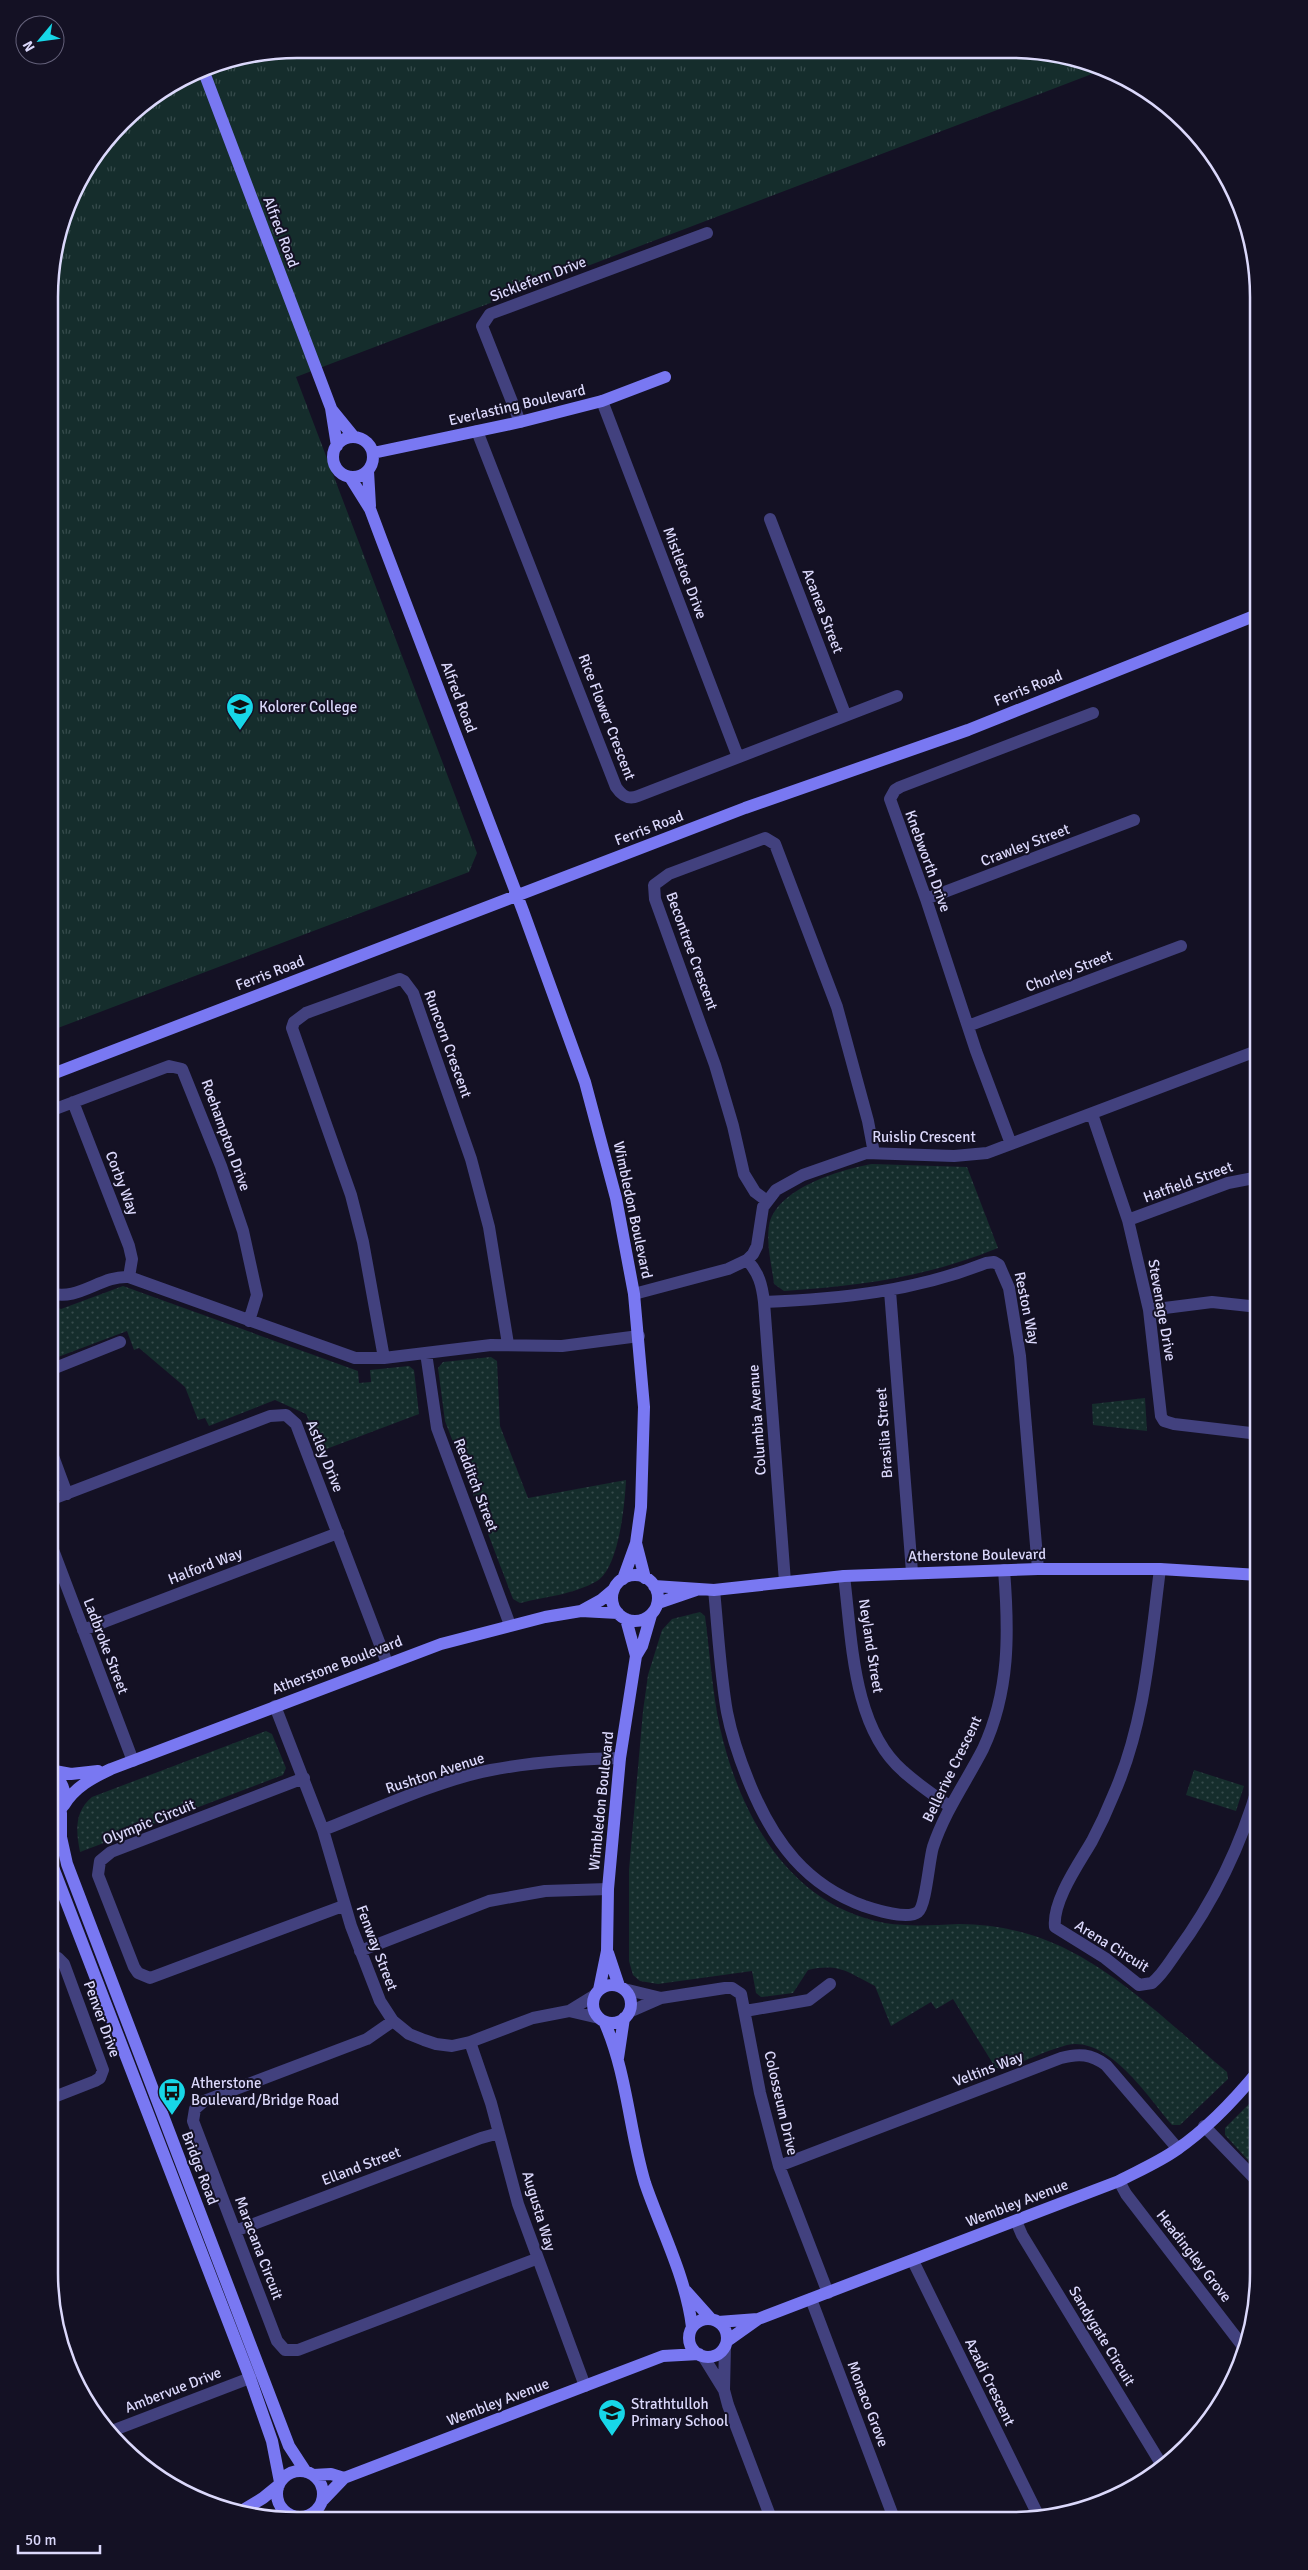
<svg xmlns="http://www.w3.org/2000/svg" width="1308" height="2570" viewBox="0 0 1308 2570" font-family="Signika,sans-serif">
	<defs>
		<pattern id="grass-tufts" width="24" height="20" patternUnits="userSpaceOnUse" patternTransform="scale(1.25)"><rect width="24" height="20" fill="#152d2c"/><path d="M3 7l-1-3M5 7V3M7 7l1-3M15 17l-1-3M17 17v-4M19 17l1-3" fill="none" stroke="#364b4c"/></pattern>
		<pattern id="park-dots" width="8" height="8" patternUnits="userSpaceOnUse" patternTransform="scale(1.25)"><rect width="8" height="8" fill="#152d2c"/><path d="M2 2h.1M6 6h.1" fill="none" stroke="#364b4c" stroke-width="1.8" stroke-linecap="round"/></pattern>
	</defs>
	<rect width="100%" height="100%" fill="#141124"/>
	<path fill="url(#grass-tufts)" d="M296,49L1060,53L1105,69L296,377L477,853L469,872L50,1031L51,264L74,186L133,110L202,67Z"/>
	<path fill="url(#park-dots)" d="M872,1164L967,1167L998,1248C927,1277 860,1286 784,1291L774,1284C772,1266 766,1245 769,1226C775,1189 839,1170 872,1164Z
		M123,1286L358,1371L359,1383L371,1382L370,1370L409,1366L414,1370L419,1414L321,1451L306,1414L275,1400L209,1426L205,1418L198,1420L185,1387L139,1348L134,1350L127,1331L50,1360V1305L61,1309Z
		M491,1357L497,1361L500,1426L528,1498L626,1480C625,1503 619,1568 597,1581C575,1594 545,1597 520,1603L513,1599L445,1421L438,1368L443,1362Z
		M1145,1398L1147,1431L1093,1425L1092,1404Z
		M700,1612L705,1616C710,1653 712,1691 720,1728C740,1816 790,1906 885,1923C910,1927 934,1925 959,1924C987,1924 1016,1929 1043,1939C1111,1964 1172,2026 1227,2072L1228,2079L1180,2125H1172C1148,2097 1109,2036 1067,2045C1045,2051 1023,2062 1002,2070L995,2067L953,1999L936,2009L931,2002L891,2026L875,1986C847,1972 840,1963 808,1970L793,1993L761,1997L756,1993L752,1971L658,1984L640,1981L633,1975L629,1961V1870L643,1711L648,1675L662,1630L672,1619Z
		M266,1731L272,1734L286,1768L283,1775L80,1852C76,1831 74,1812 92,1797Z
		M1194,1770L1244,1786L1236,1811L1186,1795Z
		M1259,2099V2172L1225,2135V2128L1253,2100Z"/>
	<g fill="none" stroke-linecap="round" stroke-linejoin="round">
		<path stroke="#42417e" stroke-width="12" d="M602,401L738,757
			M520,422L482,326L490,314L707,233
			M477,431L616,787C622,796 628,800 638,796L897,696
			M770,519L845,714
			M926,899L1134,820
			M968,1026L1181,946
			M73,1102L129,1246L132,1259L129,1277
			M50,1111L169,1066L182,1069L221,1166L243,1231L257,1295L249,1321
			M1092,1114L1128,1220L1149,1310L1161,1416L1164,1421L1174,1424L1259,1434
			M1011,1144L976,1051L926,899L890,799L895,790L900,787L1093,713
			M767,1201L755,1192L744,1174L733,1126L715,1065L655,899L654,885L669,874L765,838L775,844L837,1007L868,1121L874,1153
			M1128,1220L1228,1183L1259,1177
			M747,1260C759,1273 762,1285 764,1302L785,1582
			M890,1291L912,1572
			M50,1293C78,1302 101,1275 129,1277L355,1358H384L491,1345L562,1346L639,1336
			M634,1294L728,1269L747,1260L753,1254L757,1246L763,1207L776,1190L803,1175L866,1153L954,1156L987,1153L1259,1050
			M764,1302C841,1299 915,1291 986,1263L994,1262L999,1265L1009,1288L1020,1356L1038,1569
			M1149,1310L1212,1302L1259,1307
			M426,1353L437,1428L510,1625
			M384,1358L363,1242L351,1195L292,1028L294,1022L306,1013L400,979L404,981L413,993L471,1159L489,1227L508,1344
			M50,1370L120,1342
			M50,1448L67,1494
			M50,1500L270,1416L286,1415L296,1424L299,1432L387,1663
			M50,1542L133,1761
			M1160,1569C1150,1647 1145,1724 1113,1796C1107,1811 1100,1826 1092,1841C1080,1862 1052,1901 1055,1927L1105,1958L1139,1985L1152,1983C1162,1975 1169,1963 1176,1953C1213,1903 1242,1843 1259,1783
			M844,1576C852,1638 852,1727 903,1771C917,1784 934,1795 949,1806
			M714,1590C718,1630 720,1672 727,1712C732,1738 741,1763 751,1787C774,1842 806,1885 864,1906C876,1910 908,1920 918,1912C926,1906 929,1860 933,1847C945,1811 966,1782 983,1749C1010,1691 1009,1632 1004,1570
			M83,1630L338,1533
			M275,1706L323,1830L351,1926L380,2001L393,2021L409,2034L424,2040L436,2044L452,2046L470,2042L533,2018L569,2011L595,1995
			M304,1778L111,1852L100,1861L98,1875L134,1967L138,1973L150,1978L343,1906
			M323,1830C374,1810 439,1780 491,1770C533,1762 577,1759 620,1758
			M360,1951L489,1901L545,1891L608,1889
			M624,1989L661,1998
			M569,2011L599,2018
			M745,2011L809,2000L830,1984
			M629,2012L661,1998L725,1988H732L741,1994L760,2093L779,2166L828,2293
			M393,2021L367,2039L204,2101L195,2109L193,2121L277,2341L285,2350H298L536,2259
			M470,2042L491,2103L518,2204L585,2386
			M49,2099L95,2081L100,2078L103,2070L64,1964L58,1958L49,1957
			M1204,2126L1259,2183
			M779,2166L1061,2058C1079,2053 1091,2054 1106,2065L1178,2149
			M1119,2181L1126,2194L1245,2349
			M1016,2221L1022,2235L1163,2467
			M235,2231L481,2138L499,2133
			M913,2261L1039,2517
			M811,2299L895,2521
			M725,2346L724,2390L728,2405L772,2521
			M703,2356L724,2390
			M109,2432L250,2378"/>
		<path stroke="#7978f2" stroke-width="12" d="M202,67L331,408L337,446
			M332,410L354,437
			M333 457a20 20 0 1 1 40 0a20 20 0 1 1-40 0Z
			M373,453L520,422L602,401L665,377
			M368,471L370,506
			M350,477L370,509L382,541L523,911L585,1082L616,1198L634,1294L644,1407L641,1507L636,1543L623,1579
			M50,1075L745,808L968,730L1259,614
			M636,1543L645,1578
			M612 1598a23 23 0 1 1 46 0a23 23 0 1 1-46 0Z
			M654,1586L714,1590L844,1576L1038,1569H1160L1259,1575
			M658,1603L696,1590
			M581,1611L601,1600L614,1589
			M626,1619L636,1656
			M49,1770L71,1774L98,1771
			M64,1805C75,1787 92,1778 111,1769L441,1644L545,1617L581,1611L618,1613
			M61,1813V1837L67,1864L289,2446L306,2472
			M49,1823C68,1811 71,1783 49,1772
			M49,1857L250,2378L272,2441L280,2482
			M608,1953L619,1986
			M593 2004a19 19 0 1 1 38 0a19 19 0 1 1-38 0Z
			M599,1990L607,1951L608,1889L620,1758L636,1656L642,1646L651,1615
			M604,2021C627,2072 629,2130 645,2183C661,2230 686,2277 692,2327
			M618,2058L624,2018
			M686,2291L711,2319
			M689 2338a19 19 0 1 1 38 0a19 19 0 1 1-38 0Z
			M718,2322L758,2319
			M727,2341L758,2319L1119,2181C1138,2171 1159,2162 1176,2150C1207,2129 1236,2098 1259,2070
			M277 2494a23 23 0 1 1 46 0a23 23 0 1 1-46 0Z
			M313,2475L331,2474L344,2478
			M322,2501L344,2478L663,2356L699,2354
			M240,2512L263,2498L279,2485
			M259,2518L288,2514"/>
	</g>
	<defs>
		<symbol id="school-pin" viewBox="-11 -11 22 30"><path d="M0 17L-7.5 6A9.5 9.5 0 1 1 7.5 6Z" fill="#17d7e8" stroke="#141124"/><path d="M0-5L7-2L0 1L-7-2ZM-4 1L0 2.5L4 1V4Q0 6-4 4Z" fill="#111"/></symbol>
		<symbol id="bus-pin" viewBox="-11 -11 22 30"><path d="M0 17L-7.5 6A9.5 9.5 0 1 1 7.5 6Z" fill="#17d7e8" stroke="#141124"/><path d="M-5-6H5V4H4V6H2V4H-2V6H-4V4H-5ZM-3.5-4V0h7V-4ZM-3.5 1.2v1.5H-2V1.2ZM2 1.2v1.5H3.5V1.2Z" fill="#111"/></symbol>
	</defs>
	<g fill-rule="evenodd">
		<use href="#school-pin" x="224" y="691" width="32" height="43"/>
		<use href="#bus-pin" x="156" y="2076" width="32" height="43"/>
		<use href="#school-pin" x="596" y="2397" width="32" height="43"/>
	</g>
	<g text-anchor="middle" dominant-baseline="central" stroke-width="4" stroke-linejoin="round" paint-order="stroke">
		<g font-size="15" fill="#dbd8fb" stroke="#141124">
			<text transform="translate(281 232) rotate(69)">Alfred Road</text>
			<text transform="translate(538 279) rotate(-21)">Sicklefern Drive</text>
			<text transform="translate(517 405) rotate(-13)">Everlasting Boulevard</text>
			<text transform="translate(685 573) rotate(69)">Mistletoe Drive</text>
			<text transform="translate(823 611) rotate(69)">Acanea Street</text>
			<text transform="translate(1028 688) rotate(-22)">Ferris Road</text>
			<text transform="translate(459 697) rotate(69)">Alfred Road</text>
			<text transform="translate(607 717) rotate(69)">Rice Flower Crescent</text>
			<text transform="translate(649 828) rotate(-21)">Ferris Road</text>
			<text transform="translate(1025 845) rotate(-21)">Crawley Street</text>
			<text transform="translate(928 861) rotate(70)">Knebworth Drive</text>
			<text transform="translate(692 951) rotate(70)">Becontree Crescent</text>
			<text transform="translate(1069 971) rotate(-21)">Chorley Street</text>
			<text transform="translate(270 973) rotate(-21)">Ferris Road</text>
			<text transform="translate(448 1044) rotate(70)">Runcorn Crescent</text>
			<text transform="translate(226 1135) rotate(70)">Roehampton Drive</text>
			<text x="924" y="1137">Ruislip Crescent</text>
			<text transform="translate(1188 1182) rotate(-20)">Hatfield Street</text>
			<text transform="translate(122 1183) rotate(69)">Corby Way</text>
			<text transform="translate(633 1210) rotate(78)">Wimbledon Boulevard</text>
			<text transform="translate(1027 1308) rotate(78)">Reston Way</text>
			<text transform="translate(1162 1310) rotate(80)">Stevenage Drive</text>
			<text transform="translate(757 1420) rotate(-94)">Columbia Avenue</text>
			<text transform="translate(884 1433) rotate(-94)">Brasilia Street</text>
			<text transform="translate(325 1456) rotate(68)">Astley Drive</text>
			<text transform="translate(476 1485) rotate(69)">Redditch Street</text>
			<text transform="translate(977 1555) rotate(-1)">Atherstone Boulevard</text>
			<text transform="translate(205 1566) rotate(-21)">Halford Way</text>
			<text transform="translate(106 1646) rotate(69)">Ladbroke Street</text>
			<text transform="translate(871 1646) rotate(81)">Neyland Street</text>
			<text transform="translate(337 1665) rotate(-21)">Atherstone Boulevard</text>
			<text transform="translate(952 1769) rotate(-64)">Bellerive Crescent</text>
			<text transform="translate(435 1773) rotate(-18)">Rushton Avenue</text>
			<text transform="translate(601 1801) rotate(-84)">Wimbledon Boulevard</text>
			<text transform="translate(149 1822) rotate(-22)">Olympic Circuit</text>
			<text transform="translate(1112 1946) rotate(32)">Arena Circuit</text>
			<text transform="translate(377 1948) rotate(69)">Fenway Street</text>
			<text transform="translate(102 2019) rotate(70)">Penver Drive</text>
			<text transform="translate(988 2069) rotate(-21)">Veltins Way</text>
			<text transform="translate(781 2103) rotate(77)">Colosseum Drive</text>
			<text transform="translate(361 2166) rotate(-21)">Elland Street</text>
			<text transform="translate(200 2168) rotate(69)">Bridge Road</text>
			<text transform="translate(1017 2203) rotate(-21)">Wembley Avenue</text>
			<text transform="translate(539 2211) rotate(73)">Augusta Way</text>
			<text transform="translate(259 2248) rotate(69)">Maracana Circuit</text>
			<text transform="translate(1194 2256) rotate(52)">Headingley Grove</text>
			<text transform="translate(1102 2336) rotate(59)">Sandygate Circuit</text>
			<text transform="translate(990 2382) rotate(64)">Azadi Crescent</text>
			<text transform="translate(173 2390) rotate(-21)">Ambervue Drive</text>
			<text transform="translate(498 2402) rotate(-21)">Wembley Avenue</text>
			<text transform="translate(868 2404) rotate(69)">Monaco Grove</text>
		</g>
		<g font-size="15" fill="#dbd8fb" stroke="#141124" text-anchor="start">
			<text x="259" y="707">Kolorer College</text>
			<text x="191" y="2083">Atherstone<tspan x="191" dy="17">Boulevard/Bridge Road</tspan></text>
			<text x="631" y="2404">Strathtulloh<tspan x="631" dy="17">Primary School</tspan></text>
		</g>
	</g>
	<path d="M0 0H1308V2570H0ZM297 58H1011A239 239 0 0 1 1250 297V2273A239 239 0 0 1 1011 2512H297A239 239 0 0 1 58 2273V297A239 239 0 0 1 297 58Z" fill="#141124" fill-rule="evenodd"/>
	<path fill="none" stroke="#dbd8fb" stroke-width="2.5" d="M297 58H1011A239 239 0 0 1 1250 297V2273A239 239 0 0 1 1011 2512H297A239 239 0 0 1 58 2273V297A239 239 0 0 1 297 58Z"/>
	<g transform="translate(40 40) rotate(241)"><circle r="24" fill="#141124" stroke="#64617a"/>
	<path d="M0-4L9 19L0 12L-9 19Z" fill="#17d7e8"/>
	<text y="-8" font-size="14" font-weight="bold" text-anchor="middle" fill="#dbd8fb">N</text>
	</g>
	<path d="M18 2545v8h82v-8" fill="none" stroke="#dbd8fb" stroke-width="2.5"/>
	<text x="25" y="2545" font-size="15" fill="#dbd8fb" stroke="#141124" stroke-width="4" paint-order="stroke">50 m</text>
</svg>
